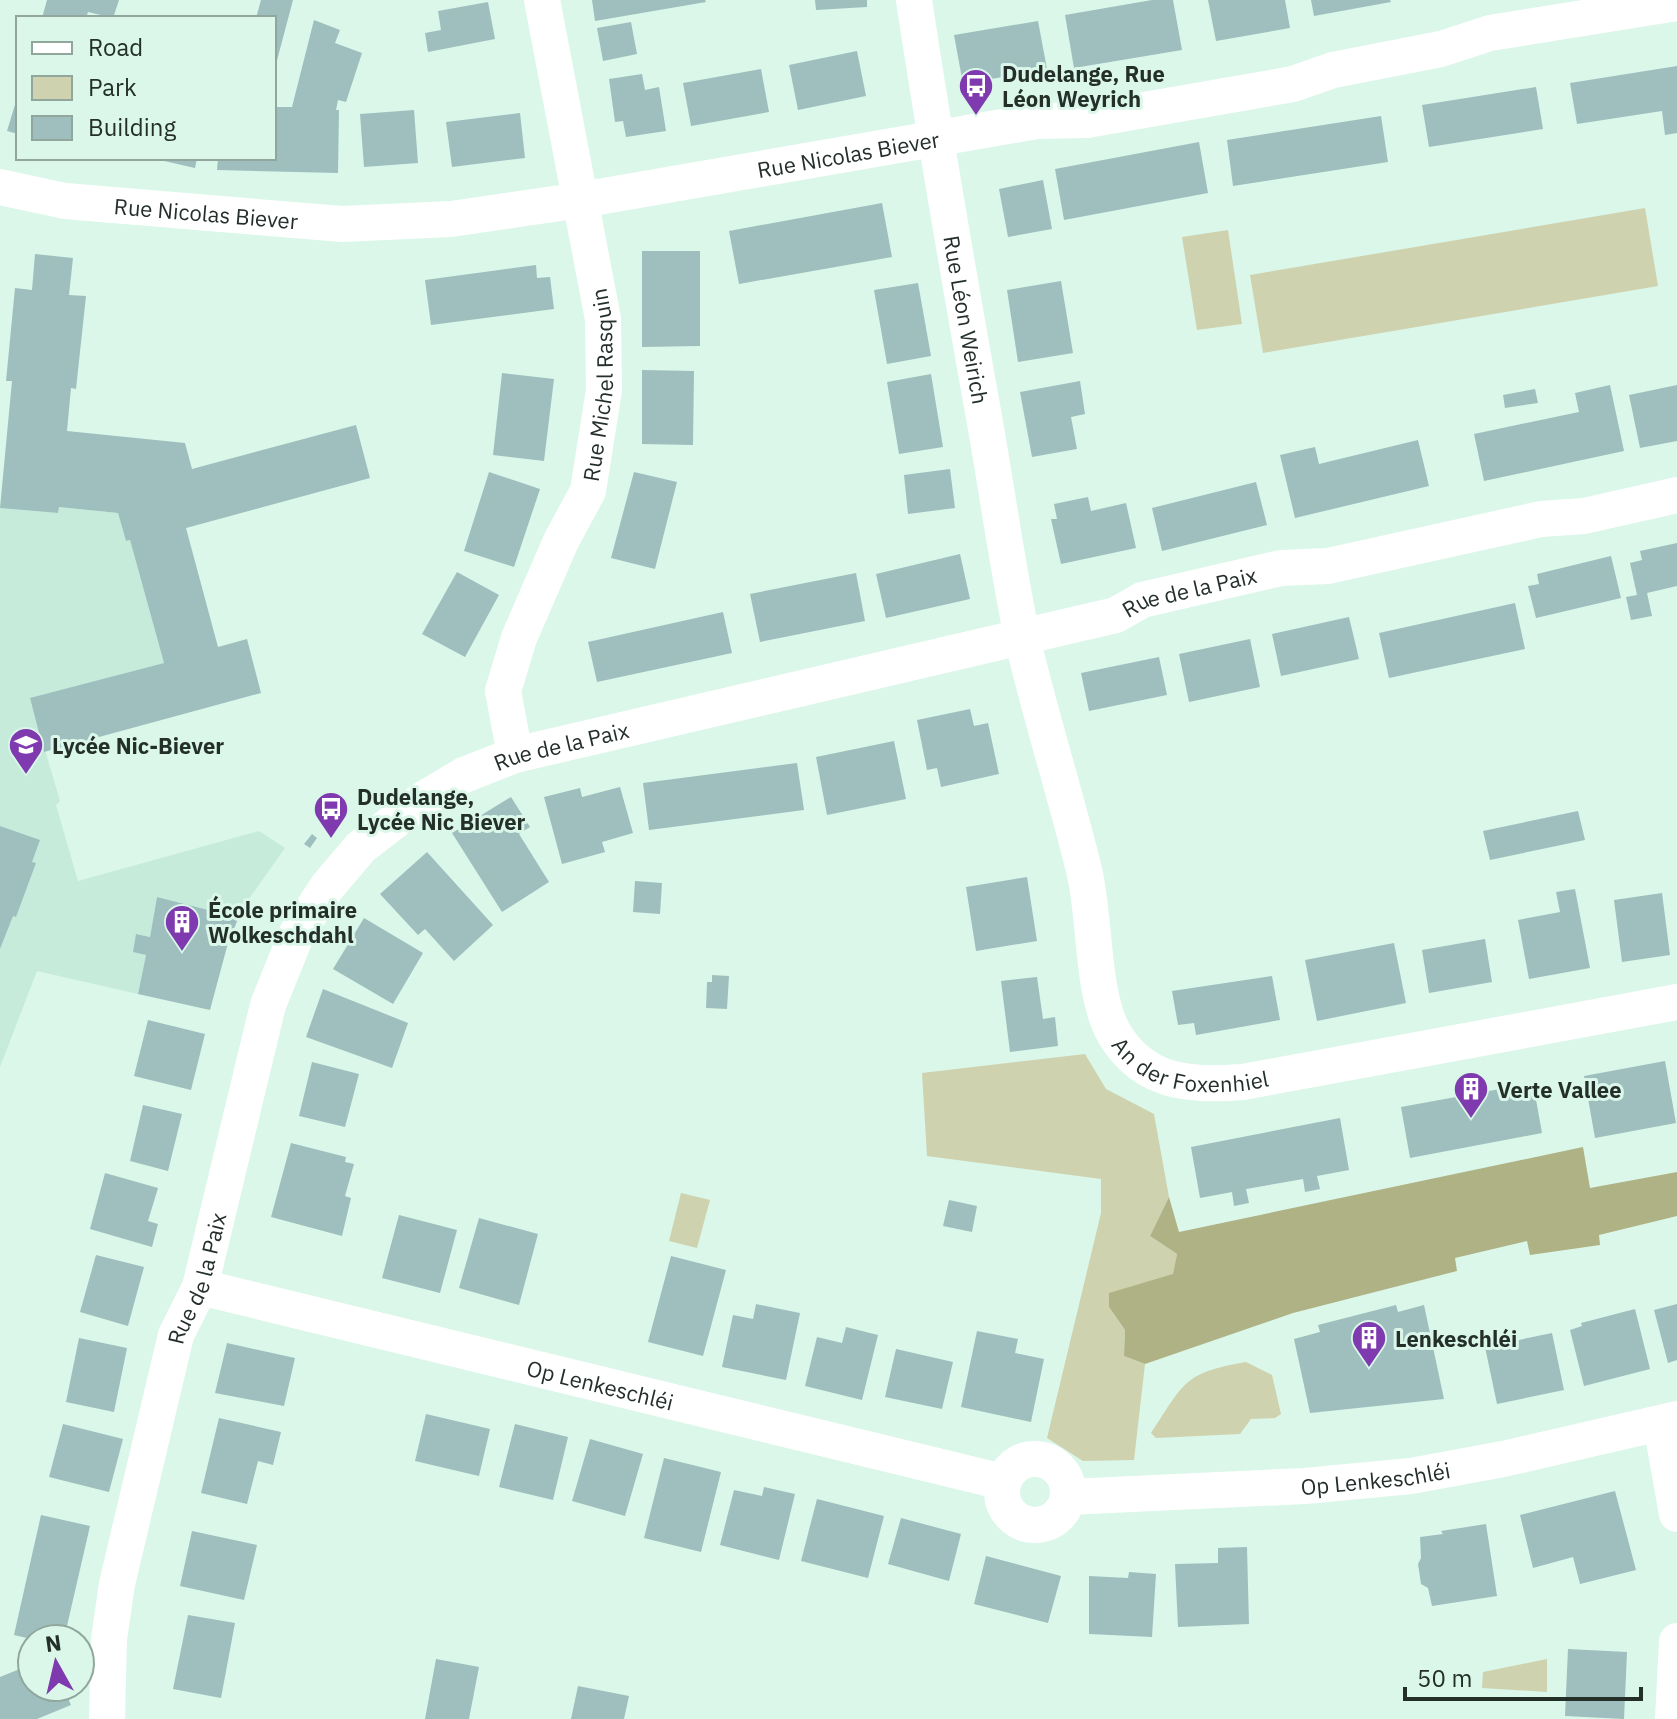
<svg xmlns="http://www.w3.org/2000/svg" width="1677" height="1719" viewBox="0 0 1677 1719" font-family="'IBM Plex Sans',sans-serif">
	<rect width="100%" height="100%" fill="#daf7ea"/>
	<path fill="#c7ebdb" d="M59,507L118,513L126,541L130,540L164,663L30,699L60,801L56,805L78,881L259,831L285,848L236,917L157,897L150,937L136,934L146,955L138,994L37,971L0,1067V508L58,513Z"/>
	<path fill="#cfd2ae" d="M1645,208L1658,286L1263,353L1250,275Z
		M1228,230L1242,324L1197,330L1182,237Z
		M1085,1054L1106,1089L1154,1114L1169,1197L1150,1236L1177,1254L1173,1275L1109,1307L1125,1330L1124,1356L1145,1364L1134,1460L1083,1461L1047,1438L1101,1213V1179L927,1156L922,1073Z
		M681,1193L710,1200L697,1248L669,1241Z
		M1246,1362L1272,1375L1281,1414L1275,1418L1251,1419L1240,1434L1156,1438L1151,1433C1185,1382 1183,1373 1246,1362Z
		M1547,1659V1692L1482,1688L1483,1672Z"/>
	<path fill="#afb284" d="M1583,1147L1590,1188L1677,1172V1216L1599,1235L1600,1245L1530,1255L1527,1241L1455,1258L1457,1271L1293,1313L1145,1364L1124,1356L1125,1330L1109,1307V1293L1173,1274L1177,1254L1150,1236L1169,1197L1179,1232Z"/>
	<path fill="#9ebfbe" d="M47,0H119L113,18L88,12L86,18H42Z
		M261,0H293L275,68L274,18H256Z
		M592,0H705L706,2L595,21Z
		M815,0H867V7L816,10Z
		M1152,0H1173L1182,50L1074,68L1065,15Z
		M1208,0H1285L1290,28L1216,41Z
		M1311,0H1390L1391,2L1314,16Z
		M488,2L495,39L428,52L425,33L441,30L438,11Z
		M314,20L340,30L335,43L362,53L346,102L338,100L336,110H339L338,173L217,170L218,158H274V107H292Z
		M1038,21L1047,69L963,84L954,35Z
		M631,22L637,54L603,61L597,28Z
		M857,51L866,96L798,110L789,65Z
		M1677,66V133L1665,135L1662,111L1577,124L1570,83Z
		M761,69L769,112L691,126L683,83Z
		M642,74L645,90L659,87L666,131L626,137L623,121L615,122L609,79Z
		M1536,87L1543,129L1429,147L1422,105Z
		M17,98H18V134L7,131Z
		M414,110L418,163L364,167L360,114Z
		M520,113L525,158L452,167L446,122Z
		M1381,116L1388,162L1233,186L1227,140Z
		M1199,142L1208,193L1064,220L1055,169Z
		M151,158H197L195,168Z
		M1043,180L1052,229L1008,237L999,189Z
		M882,203L892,257L739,284L729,231Z
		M642,251H700V346L642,347Z
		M35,254L73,258L69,295L86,296L76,389L71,388L67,431L185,443L192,469L356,425L370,478L186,528L218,647L247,639L261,693L44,752L30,698L164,663L130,540L126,541L118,513L59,507L58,513L0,508L12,381H6L15,288L32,290Z
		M536,265L537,278L550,277L554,309L431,325L425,280Z
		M1061,281L1073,353L1018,362L1007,290Z
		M918,283L931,356L887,364L874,290Z
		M642,370L694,371L693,445L642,444Z
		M502,373L554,379L544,461L493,455Z
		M931,374L943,447L899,454L887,382Z
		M1080,381L1085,414L1071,417L1077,449L1032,457L1020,392Z
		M1610,385L1624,451L1484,481L1474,434L1579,412L1575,393Z
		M1677,385V441L1640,448L1629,395Z
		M1535,389L1538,403L1505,408L1503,395Z
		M1418,440L1429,486L1295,518L1280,455L1315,447L1319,464Z
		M950,469L955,508L908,514L904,475Z
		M489,472L540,489L514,567L464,551Z
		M634,472L677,482L655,569L611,558Z
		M1256,482L1267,525L1162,551L1152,508Z
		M1088,497L1091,511L1126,503L1136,548L1061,564L1051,519H1057L1054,504Z
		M1677,543V586L1647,593L1652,616L1631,620L1626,597L1637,595L1630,563L1642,560L1640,551Z
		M960,554L970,599L886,618L876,574Z
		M1611,556L1621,598L1536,618L1528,586L1539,584L1537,574Z
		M457,572L499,595L465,657L422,634Z
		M856,573L865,621L760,642L750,594Z
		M1515,603L1525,649L1389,678L1379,633Z
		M723,612L732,653L597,682L588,642Z
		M1349,617L1359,659L1281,676L1272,634Z
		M1250,639L1260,687L1189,702L1179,654Z
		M1159,657L1167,695L1089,711L1081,673Z
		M970,709L974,726L988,723L999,774L941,787L937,768L927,770L917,720Z
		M894,741L906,799L827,815L816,757Z
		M797,763L804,810L649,830L643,783Z
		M620,787L633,833L602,842L605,852L562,864L544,797L580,788L582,797Z
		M511,797L530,827L519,834L549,882L502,912L452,833Z
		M1578,811L1585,840L1490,860L1483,831Z
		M0,826L40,840L32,862L36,863L16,917L13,916L0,949Z
		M312,834L317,838L310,848L304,844Z
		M427,852L493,925L454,961L425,929L418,935L380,894Z
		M1027,877L1037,941L976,951L966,887Z
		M635,881L662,883L660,914L633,912Z
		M1575,889L1590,968L1529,979L1518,920L1560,912L1556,892Z
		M1662,893L1670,955L1622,962L1614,900Z
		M157,897L236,917L239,911L241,912L228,943L210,1010L138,994L146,955L133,952L136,934L150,937Z
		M364,918L423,953L393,1004L333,969Z
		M1485,939L1492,982L1429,993L1422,950Z
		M1394,943L1406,1003L1317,1021L1305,960Z
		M712,975L729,976L727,1009L706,1008L707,982H712Z
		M1272,976L1280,1020L1196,1035L1194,1023L1178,1025L1172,991Z
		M1037,977L1043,1019L1055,1017L1058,1046L1010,1052L1001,981Z
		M323,989L408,1023L392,1068L306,1037Z
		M148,1020L205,1034L191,1090L134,1076Z
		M1665,1061L1676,1123L1595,1138L1584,1076Z
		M312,1062L359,1074L345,1127L299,1116Z
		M1533,1083L1542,1133L1410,1158L1401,1107Z
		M143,1105L182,1114L168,1171L130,1161Z
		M1340,1118L1349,1170L1317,1176L1320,1189L1305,1192L1303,1179L1246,1189L1249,1203L1234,1206L1232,1192L1200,1198L1191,1147Z
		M291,1143L346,1157L345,1162L354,1164L345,1196L351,1198L342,1236L271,1217Z
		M105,1173L158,1188L148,1221L158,1224L152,1247L90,1229Z
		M949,1200L977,1206L972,1232L943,1226Z
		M399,1215L457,1230L440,1293L382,1278Z
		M479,1218L538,1234L519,1305L459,1288Z
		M96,1255L144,1267L128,1326L80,1312Z
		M671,1256L726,1270L703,1356L648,1342Z
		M756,1304L800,1313L786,1380L722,1367L733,1315L753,1319Z
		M1677,1304V1360L1668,1363L1654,1310Z
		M1396,1305L1398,1312L1424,1305L1444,1399L1310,1413L1294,1339L1320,1332L1318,1325Z
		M1635,1309L1650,1369L1584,1386L1570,1330L1582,1326L1581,1323Z
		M846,1327L878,1335L862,1400L805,1386L817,1337L842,1343Z
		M977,1331L1018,1339L1015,1353L1044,1359L1031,1422L961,1407Z
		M1552,1333L1564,1390L1497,1404L1485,1347Z
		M79,1338L127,1348L114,1412L66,1402Z
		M227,1343L295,1358L284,1406L215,1393Z
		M896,1349L953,1362L942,1409L885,1397Z
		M426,1414L490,1429L479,1476L415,1461Z
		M219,1418L281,1432L273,1465L258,1461L247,1504L201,1493Z
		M63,1424L123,1439L109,1492L49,1477Z
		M515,1424L568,1437L553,1500L499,1487Z
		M590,1439L643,1454L625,1516L572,1501Z
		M664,1458L721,1472L701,1552L644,1538Z
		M764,1487L795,1494L779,1560L720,1545L734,1490L762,1496Z
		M1615,1491L1636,1570L1580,1584L1573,1557L1533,1568L1520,1515Z
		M817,1499L884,1516L868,1578L801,1561Z
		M41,1515L90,1526L64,1639H31L14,1635Z
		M901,1518L961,1534L949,1581L888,1564Z
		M1486,1524L1497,1596L1432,1606L1428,1588L1421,1584L1418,1564L1421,1558L1420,1537L1443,1534L1441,1531Z
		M192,1531L257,1545L244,1600L180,1586Z
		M1247,1547L1249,1624L1178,1627L1175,1564L1218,1563V1548Z
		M986,1556L1061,1576L1048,1623L974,1604Z
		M1129,1572L1156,1574L1152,1637L1089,1634V1576L1128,1578Z
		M188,1615L235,1623L221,1698L173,1689Z
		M1568,1649L1627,1652L1624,1719L1565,1716Z
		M436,1659L479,1667L469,1719H425Z
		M32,1664V1687H63L71,1705L37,1719H0V1677Z
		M578,1686L629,1696L624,1719H571Z"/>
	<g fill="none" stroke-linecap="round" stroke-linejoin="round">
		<g stroke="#fff" stroke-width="36">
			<path id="s1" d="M914,0C935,139 959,278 984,417C997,490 1007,564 1022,637C1040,715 1065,792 1084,870C1096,918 1091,996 1115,1035C1145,1084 1191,1086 1243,1082L1677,1002"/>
			<path id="s2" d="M0,187L65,201L342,224L451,219L581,200L1037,121L1087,120L1293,84L1333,70L1441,49L1490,33L1677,3"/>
			<path id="s3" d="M515,755L503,691L519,638L561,541L588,491L604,390L603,319L542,0"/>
			<path id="s4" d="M200,1287L1003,1482"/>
			<path d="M1661,1424L1677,1514"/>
			<circle cx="1035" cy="1492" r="33"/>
			<path id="s5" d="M1068,1497L1305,1486L1411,1476L1503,1459L1677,1419"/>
			<path id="s6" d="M107,1719L109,1639L117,1584L176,1335L200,1287L268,1005L297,933L327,887L361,847L422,800L464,775L515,755L1116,615L1142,600L1281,568L1328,566L1541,519L1584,516L1677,495"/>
			<path d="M1673,1719L1677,1641"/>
		</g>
	</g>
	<defs>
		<symbol id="bus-pin" viewBox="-11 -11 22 30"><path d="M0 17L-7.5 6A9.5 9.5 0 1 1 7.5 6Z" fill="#7e3aae" stroke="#daf7ea"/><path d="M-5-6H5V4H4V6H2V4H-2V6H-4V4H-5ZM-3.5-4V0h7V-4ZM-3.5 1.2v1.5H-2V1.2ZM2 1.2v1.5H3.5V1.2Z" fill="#fff"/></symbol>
		<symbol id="school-pin" viewBox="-11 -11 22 30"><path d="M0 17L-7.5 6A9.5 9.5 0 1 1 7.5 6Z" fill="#7e3aae" stroke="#daf7ea"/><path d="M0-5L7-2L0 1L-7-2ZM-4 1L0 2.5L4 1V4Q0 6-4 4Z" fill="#fff"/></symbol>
		<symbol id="building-pin" viewBox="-11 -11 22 30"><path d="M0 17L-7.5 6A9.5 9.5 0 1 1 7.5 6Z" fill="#7e3aae" stroke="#daf7ea"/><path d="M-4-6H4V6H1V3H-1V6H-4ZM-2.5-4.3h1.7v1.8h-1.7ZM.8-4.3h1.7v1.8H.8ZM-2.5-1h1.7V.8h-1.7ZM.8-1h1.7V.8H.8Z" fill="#fff"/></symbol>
	</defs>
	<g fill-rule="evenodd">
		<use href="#bus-pin" x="956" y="66" width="40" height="54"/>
		<use href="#school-pin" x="6" y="725" width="40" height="54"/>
		<use href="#bus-pin" x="311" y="789" width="40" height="54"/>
		<use href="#building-pin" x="162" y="902" width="40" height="54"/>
		<use href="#building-pin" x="1451" y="1069" width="40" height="54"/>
		<use href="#building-pin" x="1349" y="1318" width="40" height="54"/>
	</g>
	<g text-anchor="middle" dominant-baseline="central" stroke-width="6" stroke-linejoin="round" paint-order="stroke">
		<g font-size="22" font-weight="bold" fill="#242f2a" stroke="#daf7ea" text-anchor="start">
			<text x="1002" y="73">Dudelange, Rue<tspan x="1002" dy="25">Léon Weyrich</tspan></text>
			<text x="52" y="745">Lycée Nic-Biever</text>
			<text x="357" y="796">Dudelange,<tspan x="357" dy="25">Lycée Nic Biever</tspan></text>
			<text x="208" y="909">École primaire<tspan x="208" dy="25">Wolkeschdahl</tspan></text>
			<text x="1497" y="1089">Verte Vallee</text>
			<text x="1395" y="1338">Lenkeschléi</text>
		</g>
		<g font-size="22" fill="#242f2a" stroke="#daf7ea">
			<text stroke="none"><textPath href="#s2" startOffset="856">Rue Nicolas Biever</textPath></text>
			<text stroke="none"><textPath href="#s2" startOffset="208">Rue Nicolas Biever</textPath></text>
			<text stroke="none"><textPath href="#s1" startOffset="324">Rue Léon Weirich</textPath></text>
			<text stroke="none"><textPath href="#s3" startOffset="390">Rue Michel Rasquin</textPath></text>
			<text stroke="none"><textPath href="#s6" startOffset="1796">Rue de la Paix</textPath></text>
			<text stroke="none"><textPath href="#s6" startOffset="1148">Rue de la Paix</textPath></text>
			<text stroke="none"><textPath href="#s1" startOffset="1144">An der Foxenhiel</textPath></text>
			<text stroke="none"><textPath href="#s6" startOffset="452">Rue de la Paix</textPath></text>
			<text stroke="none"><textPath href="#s4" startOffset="412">Op Lenkeschléi</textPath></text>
			<text stroke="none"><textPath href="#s5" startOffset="308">Op Lenkeschléi</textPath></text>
		</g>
	</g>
	<rect x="16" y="16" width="260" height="144" fill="#daf7ea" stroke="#91a79d" stroke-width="2"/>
	<rect x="32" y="42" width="40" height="12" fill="#ffffff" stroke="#91a79d" stroke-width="2"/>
	<text x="88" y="56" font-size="24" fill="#242f2a">Road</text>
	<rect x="32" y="76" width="40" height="24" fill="#cfd2ae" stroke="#91a79d" stroke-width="2"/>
	<text x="88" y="96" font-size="24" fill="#242f2a">Park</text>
	<rect x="32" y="116" width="40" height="24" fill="#9ebfbe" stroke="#91a79d" stroke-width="2"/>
	<text x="88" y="136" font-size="24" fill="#242f2a">Building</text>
	<g transform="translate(56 1663) rotate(352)"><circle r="38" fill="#daf7ea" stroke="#91a79d" stroke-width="2"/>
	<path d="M0-6L14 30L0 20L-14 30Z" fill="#7e3aae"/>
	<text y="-12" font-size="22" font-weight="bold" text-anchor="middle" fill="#242f2a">N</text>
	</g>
	<path d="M1405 1687v12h236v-12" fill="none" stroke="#242f2a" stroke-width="4"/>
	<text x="1417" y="1687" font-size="24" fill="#242f2a" stroke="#daf7ea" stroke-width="6" paint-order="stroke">50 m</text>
</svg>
